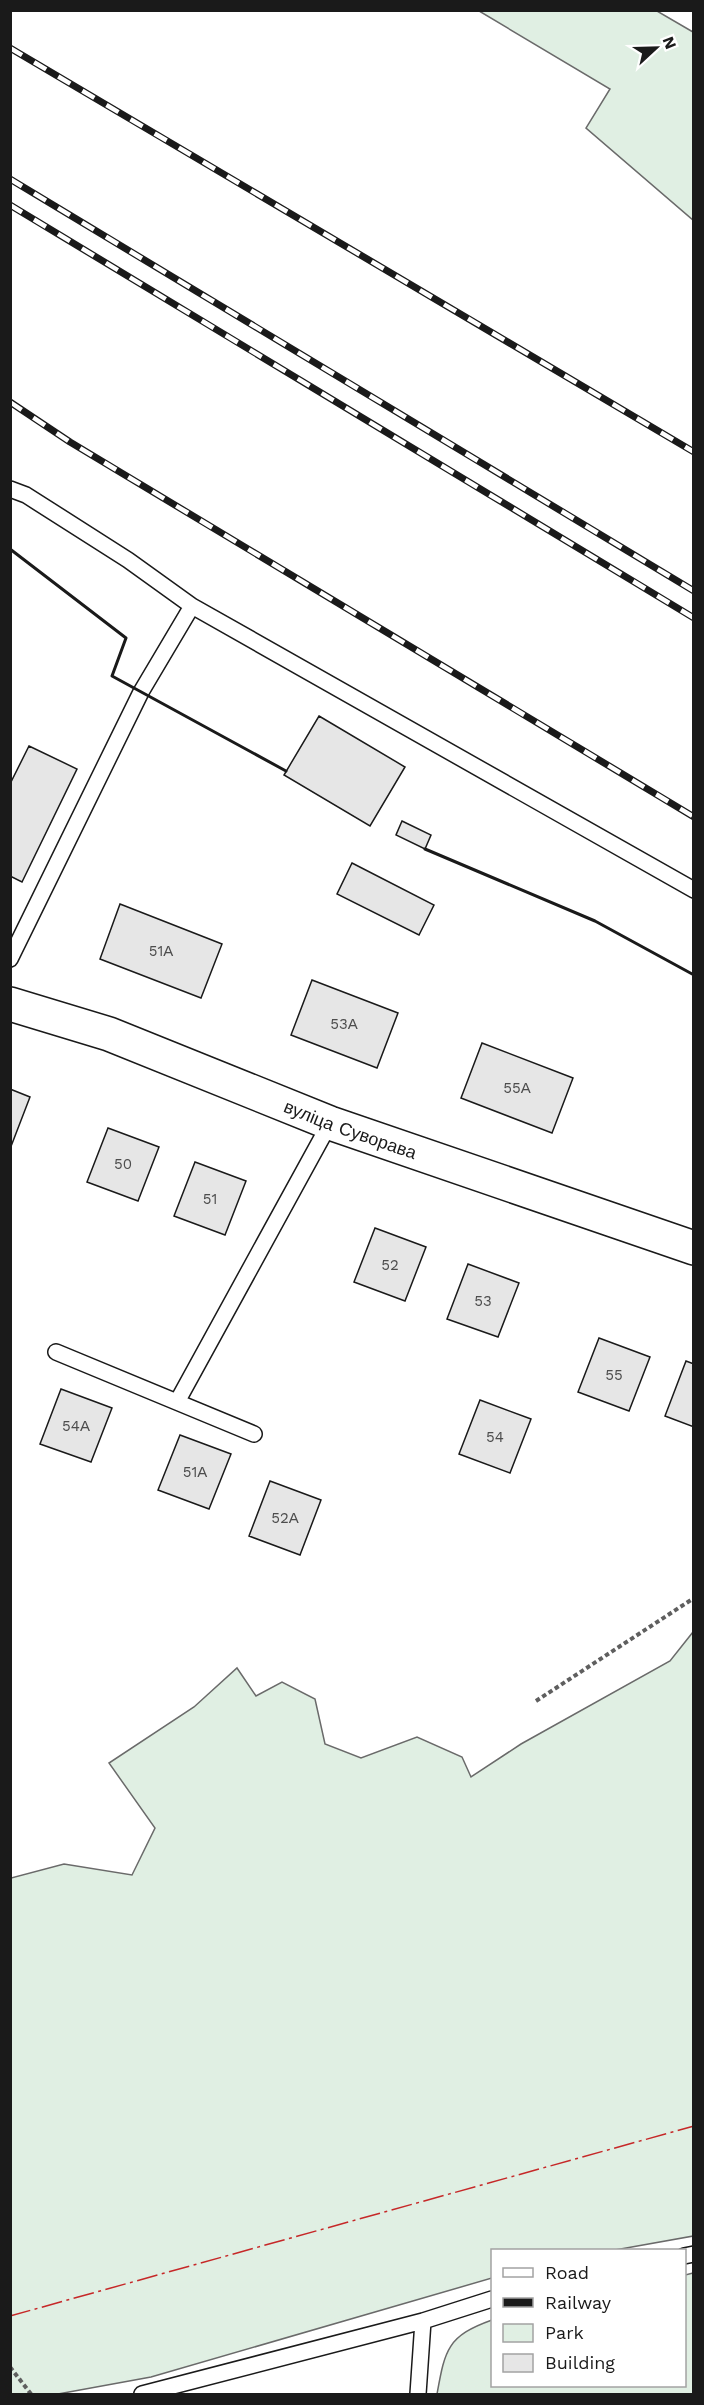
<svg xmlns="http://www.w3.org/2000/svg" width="704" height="2405" viewBox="0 0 704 2405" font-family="'Work Sans',sans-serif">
	<rect width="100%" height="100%" fill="#fff"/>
	<path fill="#e0efe3" stroke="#6a6a6a" stroke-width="1.5" d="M479,11H657L693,32V220L586,128L610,89Z
		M693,1632V2236L615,2250H492V2278L151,2377L58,2394H11V1878L64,1864L132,1875L155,1828L109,1763L194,1707L237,1668L256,1696L282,1682L315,1699L325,1744L361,1758L417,1737L462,1757L471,1777L521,1744L670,1661Z
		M693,2273V2394H437C445,2350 447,2336 492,2320V2386H684L685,2275Z"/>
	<path fill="#e6e6e6" stroke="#1a1a1a" stroke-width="1.5" d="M319,716L405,767L370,826L284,775Z
		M29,746L77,769L22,882L10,876V784Z
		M402,821L431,835L425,849L396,835Z
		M352,863L434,905L419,935L337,894Z
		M120,904L222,944L201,998L100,959Z
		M312,980L398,1013L377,1068L291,1035Z
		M482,1043L573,1078L552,1133L461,1098Z
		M10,1089L30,1097L10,1149Z
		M108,1128L159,1147L138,1201L87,1182Z
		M195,1162L246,1181L225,1235L174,1216Z
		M375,1228L426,1247L405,1301L354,1282Z
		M468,1264L519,1283L498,1337L447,1319Z
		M599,1338L650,1357L629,1411L578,1392Z
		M686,1361L694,1364V1427L665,1416Z
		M61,1389L112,1408L91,1462L40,1444Z
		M480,1400L531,1419L510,1473L459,1454Z
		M180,1435L231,1454L209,1509L158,1490Z
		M270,1481L321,1500L300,1555L249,1536Z"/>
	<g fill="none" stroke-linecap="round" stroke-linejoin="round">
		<defs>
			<path id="lane" d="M10,489L26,495L128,560L192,606L694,890
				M10,959L141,692L192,606
				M56,1352L254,1434
				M177,1402L330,1123
				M684,2256L694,2254
				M142,2394L423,2321L492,2299
				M418,2394L423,2321"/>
			<g id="secondary">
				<path id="s1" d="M10,1004L109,1034L330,1123L694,1248"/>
			</g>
		</defs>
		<use href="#lane" stroke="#1a1a1a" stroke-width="18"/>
		<use href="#secondary" stroke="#1a1a1a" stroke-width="36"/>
		<path stroke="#5f5f5f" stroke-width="4" stroke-dasharray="4.5 3" stroke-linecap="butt" d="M536,1701L694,1598
			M10,2367L31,2394"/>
		<use href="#lane" stroke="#fff" stroke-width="15"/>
		<use href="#secondary" stroke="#fff" stroke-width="33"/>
		<defs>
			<path id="rail" d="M10,48L694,452
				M10,179L694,591
				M10,205L694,618
				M10,402L70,442L694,817"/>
		</defs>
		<use href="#rail" stroke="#1a1a1a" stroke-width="7"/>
		<use href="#rail" stroke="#fff" stroke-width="4.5" stroke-dasharray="14" stroke-linecap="butt"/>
		<path stroke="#1a1a1a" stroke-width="3" d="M10,549L126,638L112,676L286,771
			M425,849L595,921L694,975"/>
		<path stroke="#c62828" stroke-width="1.5" stroke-dasharray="21 4.5 3 4.5" stroke-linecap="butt" d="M10,2316L694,2126"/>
	</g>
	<g text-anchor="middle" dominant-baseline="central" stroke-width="4.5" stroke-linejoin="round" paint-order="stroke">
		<g font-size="15" fill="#4d4d4d">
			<text x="161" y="951">51А</text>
			<text x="344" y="1024">53А</text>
			<text x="517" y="1088">55А</text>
			<text x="123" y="1164">50</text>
			<text x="210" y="1199">51</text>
			<text x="390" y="1265">52</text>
			<text x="483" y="1301">53</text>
			<text x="614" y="1375">55</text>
			<text x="76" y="1426">54А</text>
			<text x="495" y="1437">54</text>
			<text x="195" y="1472">51А</text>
			<text x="285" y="1518">52А</text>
		</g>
		<g font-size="18" fill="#1a1a1a" stroke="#fff">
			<text stroke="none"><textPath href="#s1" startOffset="363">вуліца Суворава</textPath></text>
		</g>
	</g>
	<rect width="704" height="2405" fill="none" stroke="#1a1a1a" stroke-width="24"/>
	<rect x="491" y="2249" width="195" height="138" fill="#ffffff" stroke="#a3a3a3" stroke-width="1.5"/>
	<rect x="503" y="2268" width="30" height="9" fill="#ffffff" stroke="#a3a3a3" stroke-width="1.5"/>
	<text x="545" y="2279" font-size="18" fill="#1a1a1a">Road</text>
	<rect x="503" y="2298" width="30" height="9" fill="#1a1a1a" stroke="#a3a3a3" stroke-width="1.5"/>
	<text x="545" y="2309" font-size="18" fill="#1a1a1a">Railway</text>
	<rect x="503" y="2324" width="30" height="18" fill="#e0efe3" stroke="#a3a3a3" stroke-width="1.5"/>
	<text x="545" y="2339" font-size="18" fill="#1a1a1a">Park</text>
	<rect x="503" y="2354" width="30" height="18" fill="#e6e6e6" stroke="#a3a3a3" stroke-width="1.5"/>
	<text x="545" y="2369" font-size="18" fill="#1a1a1a">Building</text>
	<g transform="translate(656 48) rotate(68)" stroke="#ffffff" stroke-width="4.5" paint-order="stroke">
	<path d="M0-4.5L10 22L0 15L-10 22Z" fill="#1a1a1a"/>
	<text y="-9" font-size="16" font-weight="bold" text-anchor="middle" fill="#1a1a1a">N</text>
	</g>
</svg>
